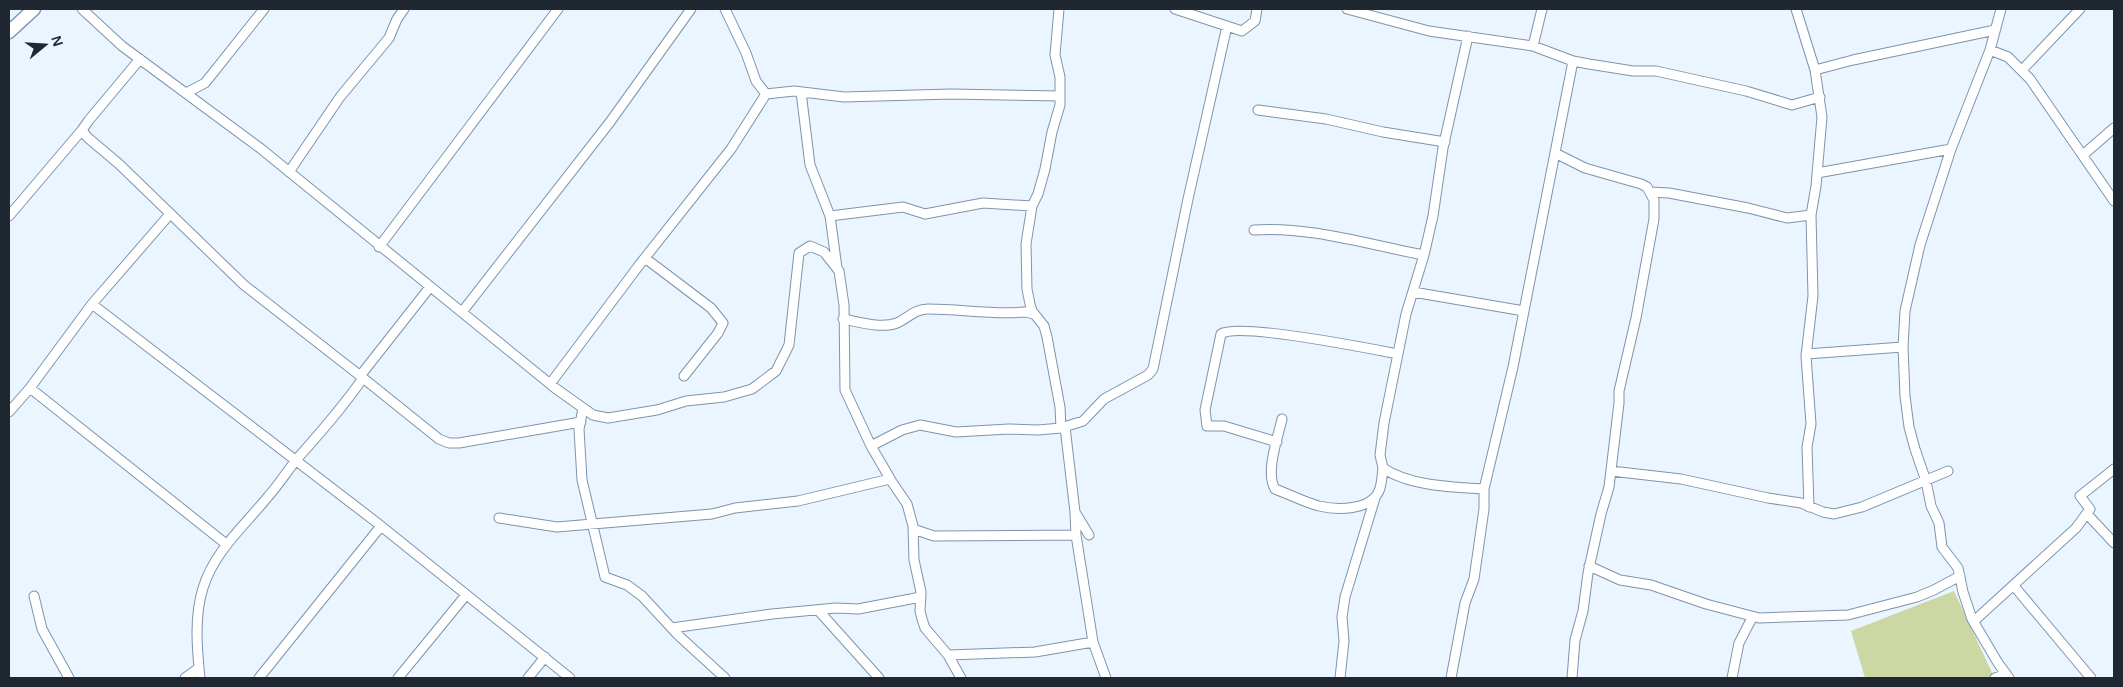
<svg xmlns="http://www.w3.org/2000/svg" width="2123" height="687" viewBox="0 0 2123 687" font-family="Arial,sans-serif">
	<rect width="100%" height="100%" fill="#ebf5ff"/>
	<path fill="#ccd8a4" d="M1954,591L1994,677L1865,678L1851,631Z"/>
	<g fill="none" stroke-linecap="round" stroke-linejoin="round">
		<defs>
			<path id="street" d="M82,9L122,46L260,148L555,388L593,415L608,418L657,410L686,401L724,397L752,389L776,371L789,345L799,253L810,246L824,252L839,271L844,305L845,390L871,446L892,482L907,504L913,526L914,560L921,592L920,611L922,619L925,628L948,655L961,678
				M1059,9L1055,55L1060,77V105L1052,132L1045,169L1038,194L1032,206L1026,244L1027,289L1030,304L1032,311L1044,326L1047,337L1060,407L1061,428
				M1175,9L1242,31L1255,21L1257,9
				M1347,9L1429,31L1533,46L1573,61L1589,64L1633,71H1656L1746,91L1792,105L1820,97
				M1796,9L1815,70L1822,117L1816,186L1811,215L1813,296L1806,356L1811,424L1807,447L1809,507
				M2001,9L1990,50L1951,149L1920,245L1905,311L1903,347L1905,396L1909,427L1915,449L1926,481L1931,506L1939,523L1942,547L1958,568L1963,592L1972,619L1998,663L2009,678
				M1468,36L1443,148L1433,216L1424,255L1406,314L1384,423L1380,455L1383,468C1409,486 1453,487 1484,489
				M1533,46L1542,9
				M1990,50L2008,57L2030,79L2114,201
				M140,59L89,120L82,130L87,137L119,164L244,285L363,378C343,407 320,433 296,460C286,473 277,487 266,499C243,527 214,552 203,588C194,617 197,649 200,678
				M1815,70L1853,60L1995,30
				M2022,70L2080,9
				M801,92L810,165L830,216
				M186,93L205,83L264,9
				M766,94L794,91L844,97L951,94L1060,96
				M1258,110L1326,119L1383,132L1445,142
				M1555,153L1585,168L1641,184L1647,187L1654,200V219L1636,318L1619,391V403L1609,487L1601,514L1588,573L1583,611L1575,640L1572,678
				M2083,155L2114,128
				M289,172L340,97L389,38L397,19L404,9
				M1817,173L1951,149
				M1650,192L1669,193L1748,208L1787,218L1811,215
				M9,216L82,130
				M1254,230C1310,226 1369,245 1424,255
				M379,247L558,9
				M645,258L711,308L723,323L718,333L684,376
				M837,268L830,216L903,207L925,214L983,203L1032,206
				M1413,292L1524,311
				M92,304L376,522L570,678
				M462,312L610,122L691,9
				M843,319C859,322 881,329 897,323C908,318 915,309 928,309C961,309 993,315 1025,312L1034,314
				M1806,354L1903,347
				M360,376L430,287
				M363,378L439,439L449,443H459L581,422
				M550,384L640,264L731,149L766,94L756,81L746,53L725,9
				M30,388L226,544
				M583,408L579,429L582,480L605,577L627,585L642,596L678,635L725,678
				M9,412L30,388L92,304L170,214
				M1282,419C1278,437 1265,472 1275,489C1289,494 1304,502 1319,506C1337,510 1370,511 1379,491C1382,484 1382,475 1383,468
				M1065,427L1075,512L1089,535
				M1277,442L1224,426H1207L1205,410L1221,334C1237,322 1372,349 1398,354
				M871,446L902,430L920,425L956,432L1009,429L1038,430L1061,428L1083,421L1104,399L1148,375L1153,369L1188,199L1227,26
				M1611,471L1681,479L1768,498L1801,503L1823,512L1834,514L1862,507L1948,471
				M2087,514L2114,543
				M499,518L557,527L712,514L735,508L798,501L890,479
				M913,529L934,536L1076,535L1075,512
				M1589,566L1620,580L1651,585L1706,604L1759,618L1848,615L1917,597L1934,590L1960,576
				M2014,586L2091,678
				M34,596L42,629L69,678
				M818,610L879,678
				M1974,621L2076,528L2090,509L2080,496L2114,469
				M672,628L772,614L836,608L858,609L921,597
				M1093,642L1106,678
				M948,655L1035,652L1093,642L1076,535
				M185,678L199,668
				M259,678L381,526
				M398,678L466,595
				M528,678L545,657
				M1340,678L1344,641L1342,617L1345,597L1375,498
				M1451,678L1465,603L1474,579L1484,509V489L1513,367L1573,61
				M1732,678L1739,643L1752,618
				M1995,678L2006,674"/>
			<path id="secondary" d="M9,32L34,9"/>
		</defs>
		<use href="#street" stroke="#7e94ab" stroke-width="11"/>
		<use href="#secondary" stroke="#7e94ab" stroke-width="15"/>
		<use href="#street" stroke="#fff" stroke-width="9"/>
		<use href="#secondary" stroke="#fff" stroke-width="12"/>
	</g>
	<rect width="2123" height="687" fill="none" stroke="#1f2731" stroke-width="20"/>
	<g transform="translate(45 45) rotate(72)" stroke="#ebf5ff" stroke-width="4" paint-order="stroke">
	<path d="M0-4L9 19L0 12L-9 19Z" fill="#1f2731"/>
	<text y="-8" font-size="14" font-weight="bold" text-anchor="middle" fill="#1f2731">N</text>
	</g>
</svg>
